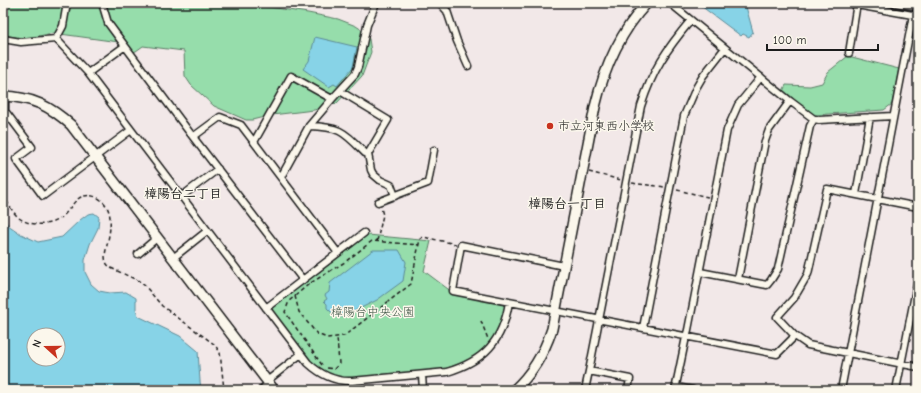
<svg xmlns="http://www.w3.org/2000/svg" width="921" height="393" viewBox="0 0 921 393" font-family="'Comic Neue','Klee One',sans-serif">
	<rect width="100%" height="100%" fill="#f2e8e8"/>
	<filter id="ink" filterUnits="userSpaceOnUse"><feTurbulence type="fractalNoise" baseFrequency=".025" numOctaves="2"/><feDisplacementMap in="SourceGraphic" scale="8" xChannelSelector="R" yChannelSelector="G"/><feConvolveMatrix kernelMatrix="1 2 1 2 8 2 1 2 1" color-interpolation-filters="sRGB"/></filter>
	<g filter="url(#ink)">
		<path fill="#96ddab" stroke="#597c64" d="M3,3H242L308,13L338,19L356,26L365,32L369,39L371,52L362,76L337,103L314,110L272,115L252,120H246L214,106L191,85L185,76L184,51L143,46L136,51L133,52L126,43L53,33L39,36L21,38L3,35Z
			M848,56L899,69L892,104L884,110L814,115L783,91L786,85L810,86L822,83L828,72Z
			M368,235L431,241L424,271L456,295L503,304L505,307C492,361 461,368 412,373C393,374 373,376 354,378C344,379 333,377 324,372C308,363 284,327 272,311L273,307Z"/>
		<path fill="#87d3e7" stroke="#5c8a96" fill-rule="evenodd" d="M697,3H745L753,32L749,37L743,34L741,36Z
			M315,37L357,47L353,67L337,86L334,84L329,87L303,69L309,61Z
			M94,213L99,217L98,228L90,244L85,260V272L91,284L99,291L110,293L126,292L136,298V309L138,316L180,336L198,351L200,381L201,390H3V218L8,225L21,234L38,242L62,237L80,220L88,214ZM34,335H58V359H34Z
			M373,250H399L406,262L403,281L377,300L343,317L335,316L327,308V304L324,301L327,299L325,295L329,292L330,283Z"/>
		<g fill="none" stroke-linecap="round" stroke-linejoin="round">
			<defs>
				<path id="street" d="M102,3L108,23L125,46
					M440,3L447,11L457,41L468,66
					M670,3L790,101L814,119L819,120L893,116
					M895,3L918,7
					M857,5L918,16
					M3,39L21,42L56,39L59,42L88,73L308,363C321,375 335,382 352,381L447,372C484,361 503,341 509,302
					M56,39L63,26L67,3
					M849,53L857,3
					M88,73L125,46L193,137L220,117L241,125L338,253
					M5,96V111L32,147L16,159L43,196L131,130
					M309,126C341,127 343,131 365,153L368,154L388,120L340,91
					M193,137L303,280
					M254,142L291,76L332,99
					M368,154L371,170L373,174L380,180L391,185L395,196
					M281,177L309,126L332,99L355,74L358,67L367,25L376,3
					M856,194L870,117
					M182,196L218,169
					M378,202L428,183L434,150
					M918,207L827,189L808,274L794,298L777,317L795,336L808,345L918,367
					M138,254L158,237
					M173,258L207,231
					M564,266L461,245L453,291L777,354L795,336
					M700,272L767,285L771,280L778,269L810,126L814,119
					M738,279L765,141L769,130L790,101
					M266,308L364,233
					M643,328L684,116L696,88L703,76L725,48
					M422,375L423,390
					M267,381L301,354
					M676,387L693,390
					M261,390L269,383
					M585,390L589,371
					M628,390L630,379L589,371L641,106C653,69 666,50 691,20
					M675,390L686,337L688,330L727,130L738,105L761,77
					M841,390L913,15
					M896,390L918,279"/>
				<path id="secondary" d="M3,96C32,97 50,106 71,125L274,390
					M514,390C533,373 544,353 552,329L595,107C604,69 620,32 647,3"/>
			</defs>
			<use href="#street" stroke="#1c1c1c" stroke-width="9"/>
			<use href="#secondary" stroke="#1c1c1c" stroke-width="12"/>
			<path stroke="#1c1c1c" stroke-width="1.5" stroke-dasharray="4 3" stroke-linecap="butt" d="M589,172L621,180
				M632,183C643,185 653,185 664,187
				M677,190L708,197
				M3,195C8,203 12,212 19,218C31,227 51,226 62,217C69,211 73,201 81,197C86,195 91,195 96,197C119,208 108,237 105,255C105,261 106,264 111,268L139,281L145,286L162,306L214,344L220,352L224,390
				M377,241L383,215L381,208
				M295,296L299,312L317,334L327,338L344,336L411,284L420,239L423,237L456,244
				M481,321L488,339
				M322,365L285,312L289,301L295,296L309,284L345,262L372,241L419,245
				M327,368L334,369L339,364L337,337"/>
			<use href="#street" stroke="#fbf7ec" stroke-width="6"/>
			<use href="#secondary" stroke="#fbf7ec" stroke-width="9"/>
		</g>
	</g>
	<circle fill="#c8321e" stroke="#fbf7ec" stroke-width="1.5" cx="550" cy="126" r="4"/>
	<g text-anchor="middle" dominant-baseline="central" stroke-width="3" stroke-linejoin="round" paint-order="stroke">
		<g font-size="12" fill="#1c1c1c" stroke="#fbf7ec" text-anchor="start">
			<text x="558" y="126">市立河東西小学校</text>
		</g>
		<g font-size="12" fill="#415647" stroke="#fbf7ec">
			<text x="373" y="312">樟陽台中央公園</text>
		</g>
		<g font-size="13" font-weight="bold" fill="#1c1c1c" stroke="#fbf7ec">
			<text x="183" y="193">樟陽台二丁目</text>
			<text x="567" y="203">樟陽台一丁目</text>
		</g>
	</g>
	<rect width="921" height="393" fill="none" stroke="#fbf7ec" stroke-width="16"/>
	<rect x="8" y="8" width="905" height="377" fill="none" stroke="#1c1c1c" stroke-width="1.5" filter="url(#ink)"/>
	<g transform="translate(46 347) rotate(291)"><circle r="19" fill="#fbf7ec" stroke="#a29f99"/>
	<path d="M0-3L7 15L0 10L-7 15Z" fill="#c8321e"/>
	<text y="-6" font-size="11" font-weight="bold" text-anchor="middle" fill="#1c1c1c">N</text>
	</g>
	<path d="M767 44v6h111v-6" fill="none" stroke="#1c1c1c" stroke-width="2"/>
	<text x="773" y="44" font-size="12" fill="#1c1c1c" stroke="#fbf7ec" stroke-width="3" paint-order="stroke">100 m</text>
</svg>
